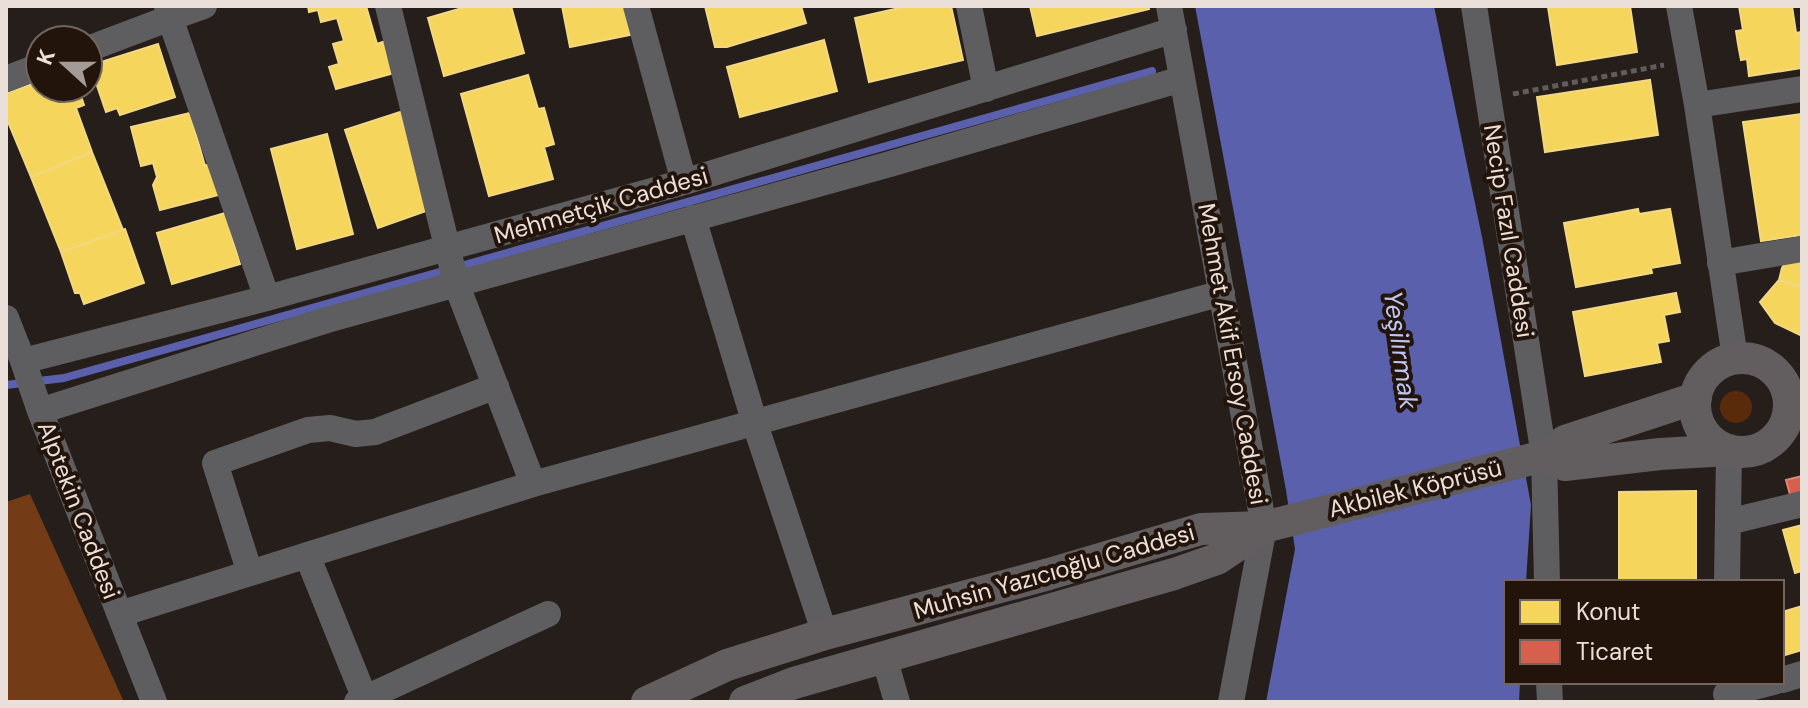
<svg xmlns="http://www.w3.org/2000/svg" width="1808" height="708" viewBox="0 0 1808 708" font-family="'DM Sans',sans-serif">
	<rect width="100%" height="100%" fill="#261e1a"/>
	<path fill="#592b0b" d="M1720 407a16 16 0 1 1 32 0a16 16 0 1 1-32 0Z"/>
	<path fill="#733b16" d="M30,494L124,702H6V502Z"/>
	<path fill="#5a60ac" d="M1195,6H1434L1482,237L1531,505L1526,582H1506V682H1520L1519,702H1266L1295,549L1286,490Z"/>
	<path fill="#f6d55c" stroke="#f2d882" stroke-width="2" d="M308,6H366L377,44L385,41L394,73L336,89L329,67L339,64L333,44L344,41L337,18L321,22L318,10L309,12Z
		M469,6H511L524,53L444,76L428,18Z
		M562,6H624L630,35L570,47Z
		M705,6H801L806,23L727,47H715Z
		M908,6H951L963,60L869,82L855,18Z
		M1030,6H1148L1149,9L1037,36Z
		M1555,6H1630L1637,52L1557,65L1548,7Z
		M1739,6H1792L1796,33L1801,32L1802,68L1749,76L1747,59L1741,60L1738,44L1736,31L1743,30Z
		M824,40L837,91L740,117L727,67Z
		M158,44L175,97L120,115L117,108L106,112L91,68L95,64Z
		M528,75L538,109L544,108L554,144L544,147L553,179L489,196L461,94Z
		M1650,80L1658,135L1545,152L1537,97Z
		M40,81V88H78L84,105L76,108L92,152L31,177L6,117V94Z
		M400,112L432,209L378,228L345,130Z
		M190,113L205,166L212,162L222,194L160,210L153,185L157,177L153,163L141,166L131,127Z
		M1802,114V235L1761,241L1743,122Z
		M327,134L353,234L297,249L271,149Z
		M92,152L123,230L61,252L31,177Z
		M1638,209L1639,214L1670,209L1680,263L1651,268L1652,273L1576,287L1564,223Z
		M225,213L240,264L172,284L157,233Z
		M125,229L144,283L84,304L80,293H75L61,252Z
		M1802,259V287L1779,280L1782,268L1786,261Z
		M1779,280L1802,287V336L1775,323L1760,302Z
		M1676,293L1680,312L1664,315L1669,341L1657,343L1661,362L1585,376L1573,312Z
		M1696,491V582H1619V492Z
		M1802,525V571L1795,573L1783,530Z
		M1802,606V650L1782,656V612Z"/>
	<path fill="#d6604d" stroke="#dc8677" stroke-width="2" d="M1802,476V499L1792,502L1786,480Z"/>
	<g fill="none" stroke-linecap="round" stroke-linejoin="round">
		<path stroke="#5a60ac" stroke-width="8" d="M6,385L64,378L1152,71"/>
		<path stroke="#605c5b" stroke-width="5" stroke-dasharray="6 4" stroke-linecap="butt" d="M1513,94L1664,65"/>
		<path stroke="#5e5e60" stroke-width="26" d="M167,6L170,18L204,6
			M388,6L456,283L533,484
			M636,6L684,182
			M969,6L986,89
			M1169,6L1264,527L1231,702
			M1474,6L1544,456L1547,582
			M1679,6L1697,105L1735,358
			M88,49L170,18L267,298
			M6,79L40,66
			M1697,105L1802,89
			M693,218L756,427L825,634
			M1720,263L1802,249
			M6,318L23,361L40,411L154,702
			M23,361L267,298L684,182L1174,30
			M40,411L327,320L890,164L1182,79
			M1728,522L1802,504
			M307,555L365,699
			M250,573L215,463L308,430L330,428L356,434L375,432L496,386
			M1727,582L1729,450
			M120,614L533,484L1222,293
			M884,657L897,702
			M1782,680L1802,674
			M1549,682L1550,702
			M1726,694L1774,682
			M357,702L548,614"/>
		<path stroke="#625e5f" stroke-width="32" d="M1695 405a47 47 0 1 1 94 0a47 47 0 1 1-94 0Z
			M1544,456L1565,465L1660,454L1729,450
			M647,702L727,665L825,634L1049,574L1201,529L1264,527L1544,456L1565,441L1696,398
			M745,702L794,683L1174,574L1217,559L1264,527"/>
	</g>
	<g text-anchor="middle" dominant-baseline="central" stroke-width="8" stroke-linejoin="round" paint-order="stroke">
		<g font-size="24" fill="#eadfd9" stroke="#22140b">
			<text transform="translate(601 205) rotate(-16)">Mehmetçik Caddesi</text>
			<text transform="translate(1509 231) rotate(81)">Necip Fazıl Caddesi</text>
			<text transform="translate(1233 354) rotate(80)">Mehmet Akif Ersoy Caddesi</text>
			<text transform="translate(1415 488) rotate(-14)">Akbilek Köprüsü</text>
			<text transform="translate(79 510) rotate(69)">Alptekin Caddesi</text>
			<text transform="translate(1054 571) rotate(-16)">Muhsin Yazıcıoğlu Caddesi</text>
		</g>
		<g font-size="26" font-style="italic" fill="#bdc5f2" stroke="#22140b">
			<text transform="translate(1401 350) rotate(82)">Yeşilırmak</text>
		</g>
	</g>
	<rect width="1808" height="708" fill="none" stroke="#eadfd9" stroke-width="16"/>
	<rect x="1504" y="580" width="280" height="104" fill="#22140b" stroke="#72655d" stroke-width="2"/>
	<rect x="1520" y="600" width="40" height="24" fill="#f6d55c" stroke="#72655d" stroke-width="2"/>
	<text x="1576" y="620" font-size="24" fill="#eadfd9">Konut</text>
	<rect x="1520" y="640" width="40" height="24" fill="#d6604d" stroke="#72655d" stroke-width="2"/>
	<text x="1576" y="660" font-size="24" fill="#eadfd9">Ticaret</text>
	<g transform="translate(64 64) rotate(291)"><circle r="38" fill="#22140b" stroke="#72655d" stroke-width="2"/>
	<path d="M0-6L14 30L0 20L-14 30Z" fill="#a59b96"/>
	<text y="-12" font-size="22" font-weight="bold" text-anchor="middle" fill="#eadfd9">K</text>
	</g>
</svg>
